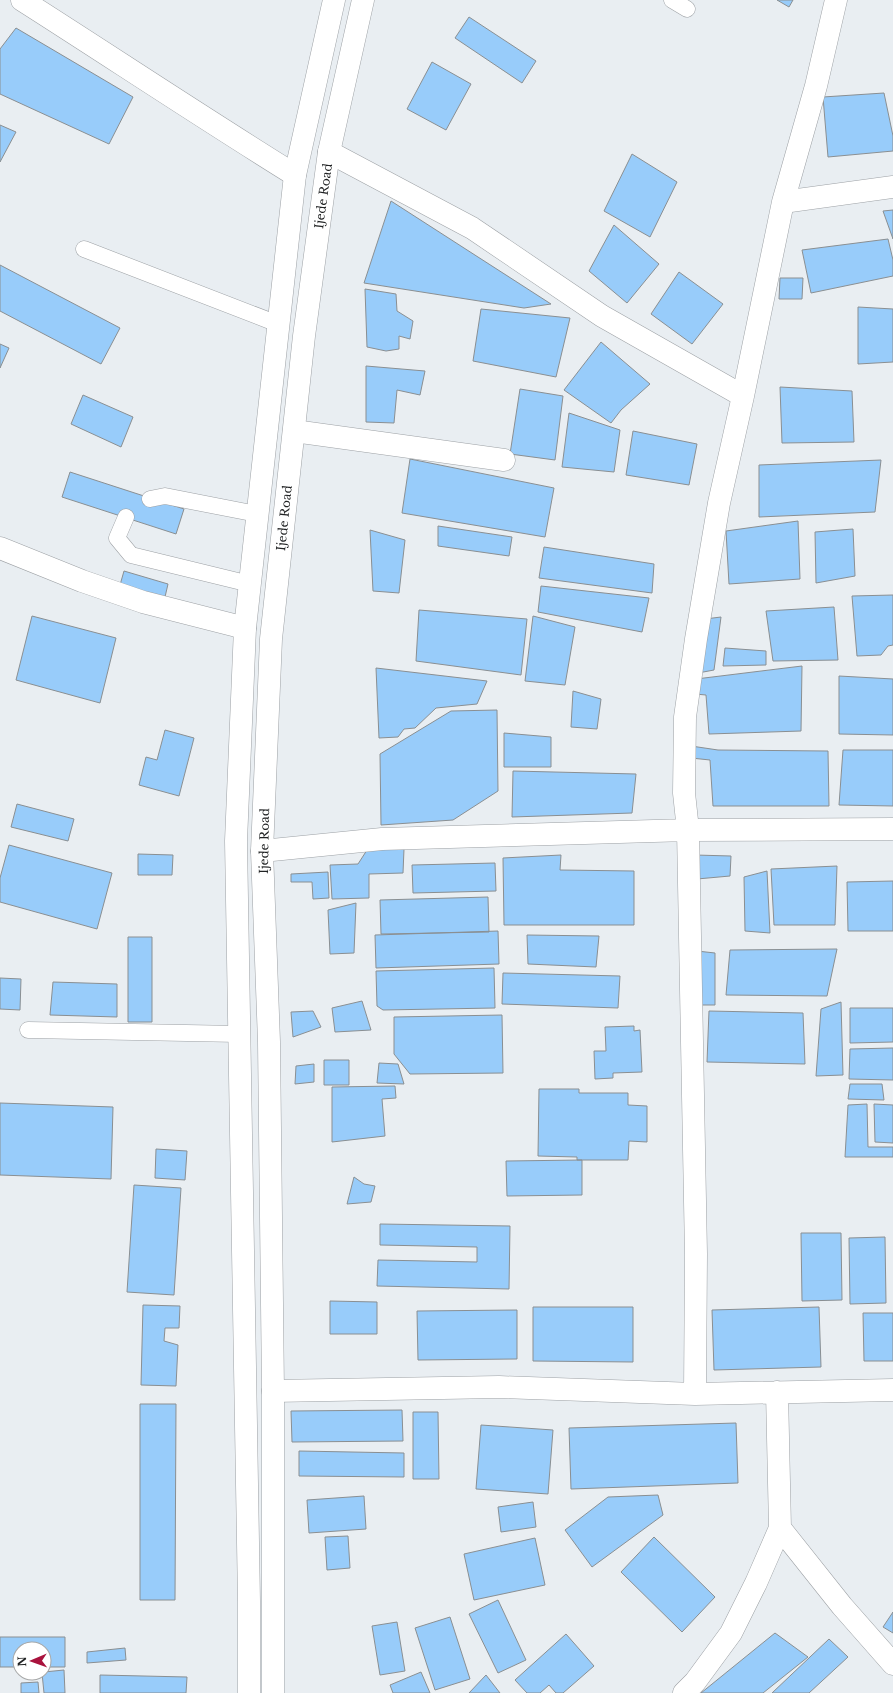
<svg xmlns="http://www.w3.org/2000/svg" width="893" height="1693" viewBox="0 0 893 1693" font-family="'Libre Baskerville',serif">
	<rect width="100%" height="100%" fill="#e9eef2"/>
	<path fill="#98ccfa" stroke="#8a8f92" d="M777,0H793L789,7Z
		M469,17L536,61L522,83L455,38Z
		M16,28L133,97L109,144L0,94V49Z
		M432,62L471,84L446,130L407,109Z
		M884,93L893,136V151L828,157L823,97Z
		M0,125L16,132L0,162Z
		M632,154L677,182L650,237L604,211Z
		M391,201L551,304L524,308L364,283Z
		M893,210V239L883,211Z
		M614,225L659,264L627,303L589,271Z
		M888,239L893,260V276L811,293L802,250Z
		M0,265L120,328L101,364L0,311Z
		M679,272L723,304L692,344L651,314Z
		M780,278H803L802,299H779Z
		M365,289L396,294L397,311L413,321L410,339L399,336V349L386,351L367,347Z
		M858,307L893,309V362L858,364Z
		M481,309L570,318L556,377L473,361Z
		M601,342L650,384L621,410L611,423L564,390Z
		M0,344L9,348L0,368Z
		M366,366L425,371L420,395L397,390L394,423L366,422Z
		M780,387L852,391L854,442L782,443Z
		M520,389L563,396L555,460L510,454Z
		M83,395L133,417L121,447L71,424Z
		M569,413L620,430L614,472L562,467Z
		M633,431L697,444L689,485L626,475Z
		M410,459L554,488L545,537L402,513Z
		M881,460L875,512L759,517V465Z
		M70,472L184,509L176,534L62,497Z
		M798,521L800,579L729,584L726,531Z
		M438,526L512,537L509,556L438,546Z
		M853,529L855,576L816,583L815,532Z
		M370,530L405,540L399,593L373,591Z
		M544,547L654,564L652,593L539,578Z
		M124,571L168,584L165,597L120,585Z
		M541,586L649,598L642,632L538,612Z
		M893,595V645L888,646L881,655L857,656L852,596Z
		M834,607L838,660L773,661L766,611Z
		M419,610L527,619L521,675L416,661Z
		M32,616L116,638L100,703L16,680Z
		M533,616L575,627L565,685L525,681Z
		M721,617L714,670L698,673L705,619Z
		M725,648L766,651V665L723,666Z
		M802,666L801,731L709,734L706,695L695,694L696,679Z
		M376,668L487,681L477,704L436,708L415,728L404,729L398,737L379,738Z
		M839,676L893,679V735L839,734Z
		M573,691L601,699L597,729L571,727Z
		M497,710L498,791L453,820L381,825L380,754L451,711Z
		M165,730L194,738L179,796L139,785L146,757L157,760Z
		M504,733L551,737V767H504Z
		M691,746L718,750L828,751L829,806H713L710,760L691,758Z
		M843,750H893V806L839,805Z
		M513,771L636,774L632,813L512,817Z
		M17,804L74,819L68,841L11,827Z
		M9,845L112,873L97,929L0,902V878Z
		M404,849L403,873L369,874V898L332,899L330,865L358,864L367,850Z
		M138,854L173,855L172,875H138Z
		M561,855L560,870L634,871V925H504L503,858Z
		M695,855L731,856L730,876L697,879Z
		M495,863L496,891L413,893L412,865Z
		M837,866L835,925H774L771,869Z
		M767,871L770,933L745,931L744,877Z
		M328,872L329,898L313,899L312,882H291V874Z
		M893,881V931H848L847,882Z
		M488,897L489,932L381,934L380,900Z
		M356,903L354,953L330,954L328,910Z
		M498,931L499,964L376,968L375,935Z
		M527,935L599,936L596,967L528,964Z
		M128,937H152V1022H128Z
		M837,949L827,996L726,995L730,950Z
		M697,951L715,953V1005H697Z
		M494,968L495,1008L383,1010L377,1006L376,971Z
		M503,973L620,976L618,1008L502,1004Z
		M0,978L21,979L20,1010L0,1009Z
		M53,982L117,984V1017L50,1015Z
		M362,1001L371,1030L335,1032L332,1008Z
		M841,1002L843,1075L816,1076L821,1009Z
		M850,1008H893V1042L850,1043Z
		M313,1011L321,1027L293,1037L291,1012Z
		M709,1011L803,1013L805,1064L707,1062Z
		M502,1015L503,1073L410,1074L394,1054V1017Z
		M634,1026V1031L640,1030L642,1072L613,1073V1078L595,1079L594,1051H606L605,1027Z
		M893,1048V1080L849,1079L850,1049Z
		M324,1060H349V1085H324Z
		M379,1063L398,1064L404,1084L377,1083Z
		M314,1064V1082L295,1084L296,1066Z
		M850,1084H882L884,1100L848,1099Z
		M395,1086L396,1098L382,1099L385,1136L332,1142V1087Z
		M539,1089H579V1093H628V1105L647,1106V1142L629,1141L628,1160H577V1157L538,1156Z
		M0,1103L113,1107L111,1179L0,1175Z
		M867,1104L868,1147H893V1157H845L848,1105Z
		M874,1104L893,1105V1143L875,1142Z
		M156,1149L187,1151L185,1180L155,1178Z
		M582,1160V1195L507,1196L506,1161Z
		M354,1177L364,1184L375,1186L371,1202L347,1204Z
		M134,1185L181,1188L174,1295L127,1292Z
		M380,1224L510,1226L509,1289L377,1286L378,1260L477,1262V1247L380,1245Z
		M801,1233H841L842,1300L802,1301Z
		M885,1237L886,1303L850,1304L849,1238Z
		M330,1301L377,1302V1334H330Z
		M143,1305L180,1306L179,1328H165L164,1341L178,1345L176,1386L141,1385Z
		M533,1307H633V1362L533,1361Z
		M819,1307L821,1367L714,1370L712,1310Z
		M517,1310V1359L418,1360L417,1311Z
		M863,1313H893V1361H864Z
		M140,1404H176L175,1600H140Z
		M402,1410L403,1441L292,1442L291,1411Z
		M413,1412H438L439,1479H413Z
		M736,1423L738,1483L571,1489L569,1428Z
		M481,1425L553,1430L548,1494L476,1489Z
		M299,1451L404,1453V1477L299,1476Z
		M658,1495L663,1515L592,1567L565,1530L608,1497Z
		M364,1496L366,1529L309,1533L307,1500Z
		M533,1502L536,1527L501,1532L498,1507Z
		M348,1536L350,1568L327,1570L325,1537Z
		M654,1537L715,1597L682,1632L621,1572Z
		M535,1538L545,1585L474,1600L464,1554Z
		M498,1600L526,1660L498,1673L469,1614Z
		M893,1612V1633L883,1627Z
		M450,1617L470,1679L435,1690L415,1628Z
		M397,1622L405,1671L380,1675L372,1626Z
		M775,1633L808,1657L763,1693H701Z
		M566,1634L594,1666L563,1693H556L549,1685L540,1693H527L515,1680Z
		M0,1637H65V1667H44V1649H20V1667H0Z
		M829,1639L848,1657L809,1693H772Z
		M125,1648L126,1660L87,1663V1652Z
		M64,1670L65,1693H44L42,1673L44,1672Z
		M421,1672L430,1693H393L390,1685Z
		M100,1675L187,1677L186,1693H100Z
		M486,1675L500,1693H469Z
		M38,1682L39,1693H21V1683Z"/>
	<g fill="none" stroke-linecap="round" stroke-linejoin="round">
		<defs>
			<path id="lane" d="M672,0L687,9
				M84,249L278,324
				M150,499L165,496L257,514
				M126,517L117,538L131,555L250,584
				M28,1030L239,1034"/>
			<path id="street" d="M22,0C113,58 203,118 295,175
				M329,152L472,228L602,316L743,396
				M783,202L893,187
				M294,431L504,460
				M0,548L82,581L143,602L245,628
				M262,851L382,839L688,830L893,829
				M273,1391L499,1387L695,1394L893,1390
				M695,1394L696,1254L688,830L684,793L685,717L696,639L719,503L743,396L783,202L816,86L836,0
				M780,1528L842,1606L893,1664
				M684,1693L695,1682L731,1633L756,1583L780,1528L777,1392"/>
			<path id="secondary" d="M249,1693V1601L236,841L245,628L295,175L334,0
				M273,1693V1391L269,1042L262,851L271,639L304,336L329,152L363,0"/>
		</defs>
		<use href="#lane" stroke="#9da1a5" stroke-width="17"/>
		<use href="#street" stroke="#9da1a5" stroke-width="23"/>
		<use href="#secondary" stroke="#9da1a5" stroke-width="23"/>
		<use href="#lane" stroke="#fff" stroke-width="16"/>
		<use href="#street" stroke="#fff" stroke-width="22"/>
		<use href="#secondary" stroke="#fff" stroke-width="22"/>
	</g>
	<g text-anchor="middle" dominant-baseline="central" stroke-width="3" stroke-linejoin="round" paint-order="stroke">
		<g font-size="12" fill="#212324" stroke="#fff">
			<text transform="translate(323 196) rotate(-82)">Ijede Road</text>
			<text transform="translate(284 518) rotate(-84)">Ijede Road</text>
			<text transform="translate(264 841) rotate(-89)">Ijede Road</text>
		</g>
	</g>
	<g transform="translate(32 1661) rotate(268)"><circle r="19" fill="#ffffff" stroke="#a6a7a7"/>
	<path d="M0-3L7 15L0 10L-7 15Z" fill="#a9123d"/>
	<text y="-6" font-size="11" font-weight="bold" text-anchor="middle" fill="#212324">N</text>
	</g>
</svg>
